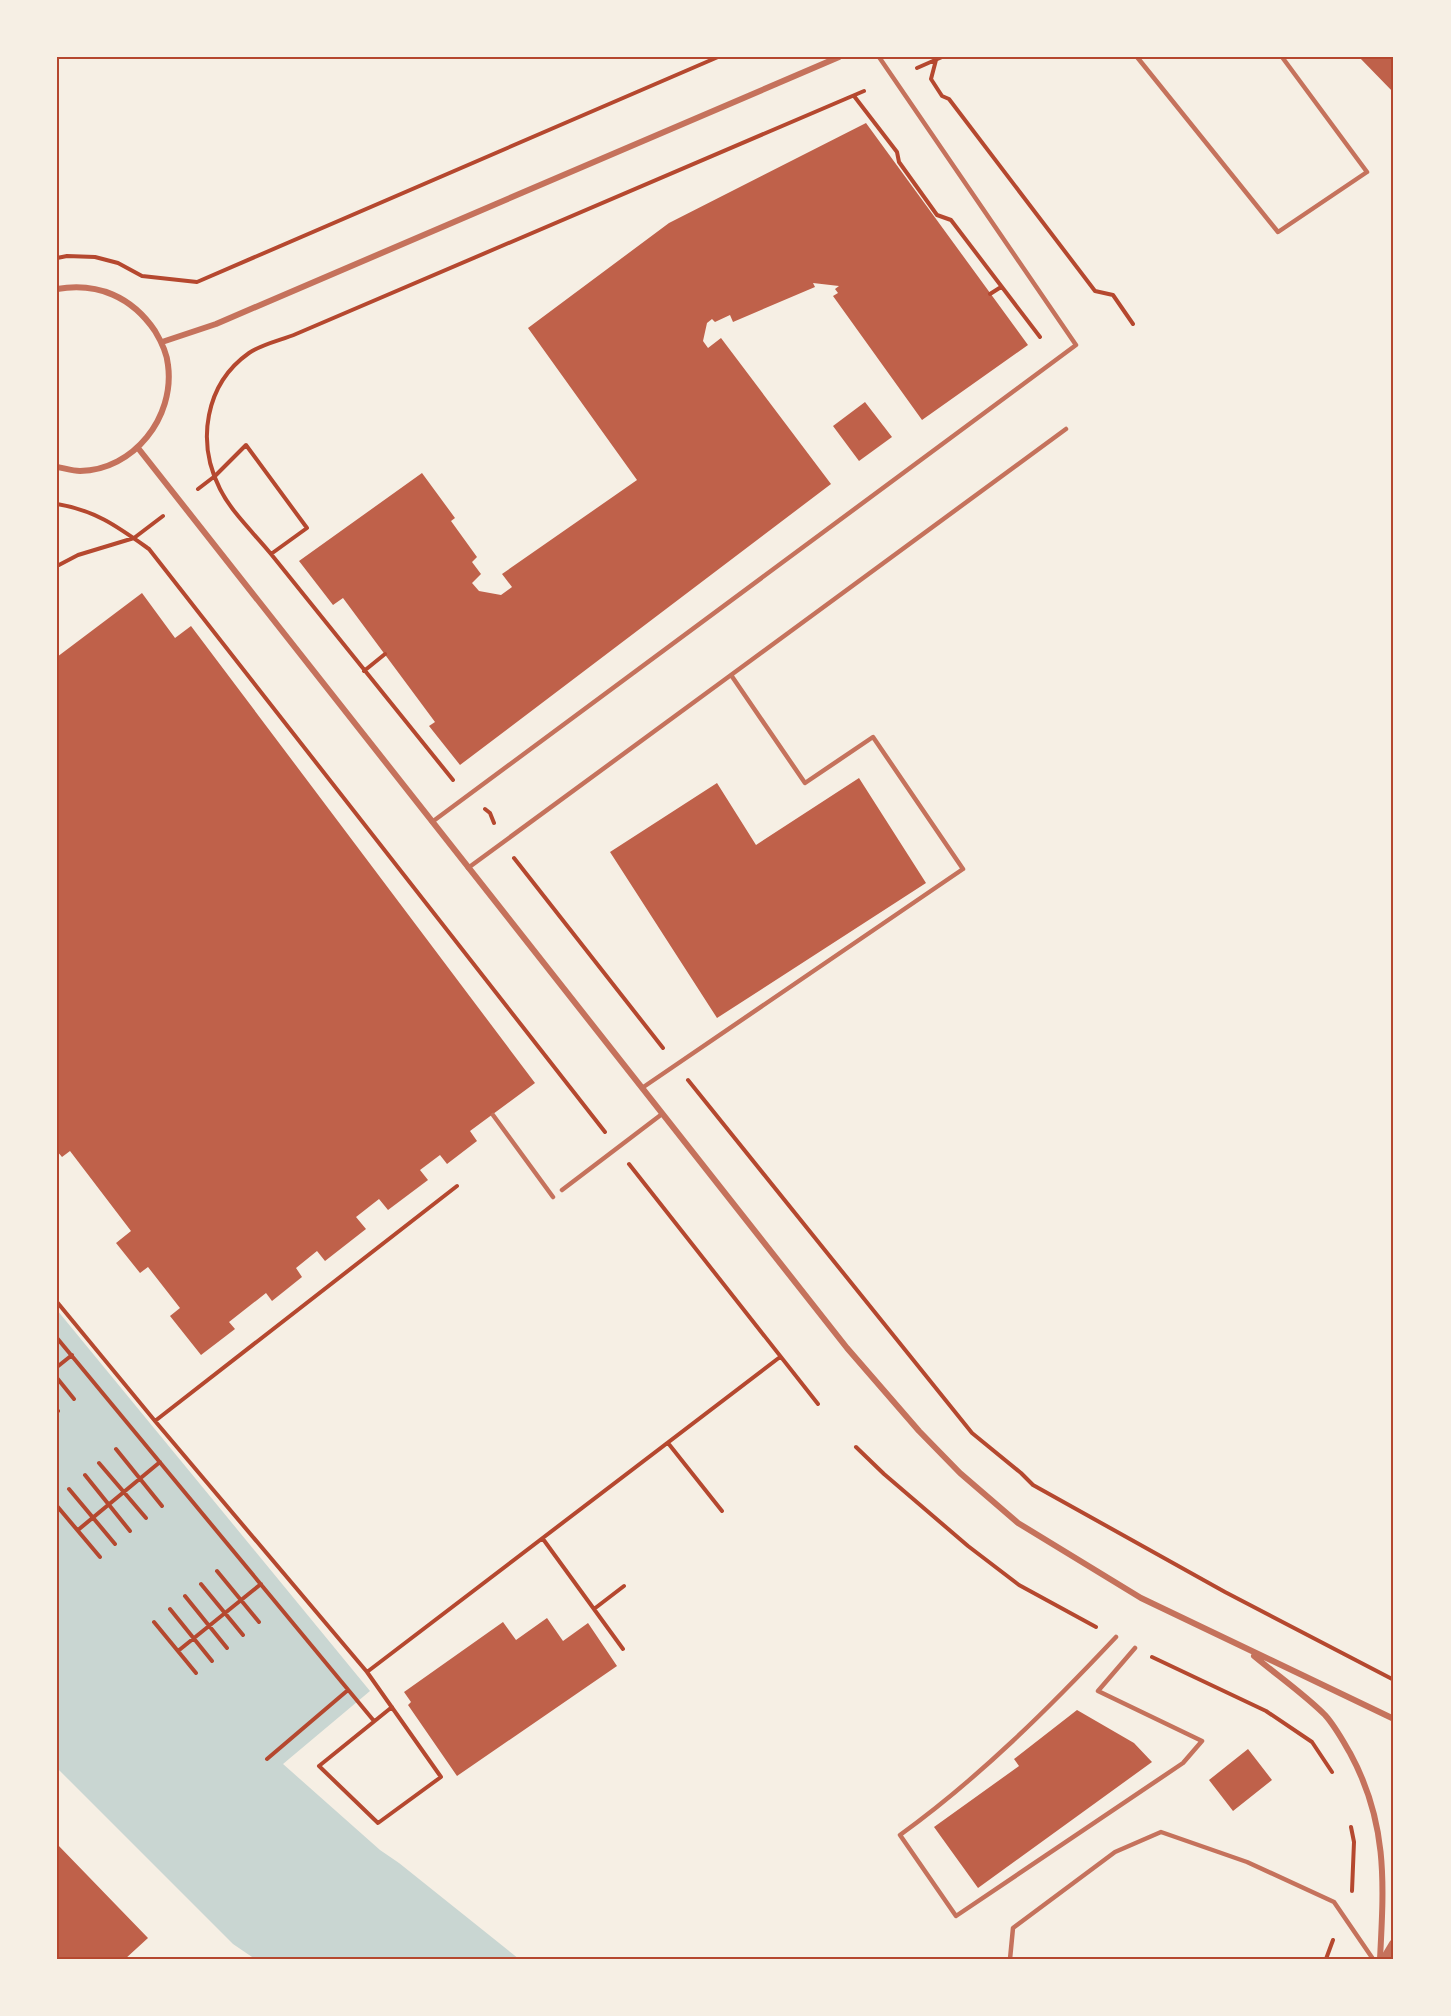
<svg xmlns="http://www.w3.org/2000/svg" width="1451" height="2016" viewBox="0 0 1451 2016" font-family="Bitter,serif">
	<rect width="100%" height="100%" fill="#f6efe4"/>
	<path fill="#c9d6d2" d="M57,1310L370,1691L283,1764L380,1850L399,1863L519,1959H255L233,1944L57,1768Z"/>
	<path fill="#bf614a" d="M1359,57H1394V93Z
		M866,123L1028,345L922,420L833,296L838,293L835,289L839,286L813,283L815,287L733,322L730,315L715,322L712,319L707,323L703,341L708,348L721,338L831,484L460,765L429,726L435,722L343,598L333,605L299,561L422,473L455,518L451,521L477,557L472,562L481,574L472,583L479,591L501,595L512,587L502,574L637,480L528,328L669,223Z
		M865,402L892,437L859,461L833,426Z
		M142,593L175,638L191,626L535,1083L470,1131L477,1141L447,1164L440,1155L420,1170L428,1180L388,1210L379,1199L356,1217L366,1229L325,1261L317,1251L296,1268L302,1277L272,1301L266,1293L229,1322L235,1329L201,1355L170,1316L180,1308L148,1267L140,1273L116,1243L131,1231L70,1151L62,1157L57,1151V657Z
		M859,778L926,883L717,1018L610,852L717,783L756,845Z
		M547,1618L563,1641L588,1623L617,1666L457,1776L408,1705L411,1702L404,1692L503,1622L516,1640Z
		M1077,1710L1134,1743L1152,1762L978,1888L934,1827L1019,1766L1014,1759Z
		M1248,1749L1272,1780L1233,1811L1209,1780Z
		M57,1844L148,1938L125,1959H57Z"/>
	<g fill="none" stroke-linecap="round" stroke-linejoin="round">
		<path stroke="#b5482f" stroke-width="4" d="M936,60L931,79L942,96L949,99L1095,291L1113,295L1133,324
			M917,68L942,57
			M854,96L897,152L899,162L937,215L951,220L1040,337
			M57,258L67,256L95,257L118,263L142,276L197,282L718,57
			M990,294L1001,287
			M198,489L215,476L246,445L307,528L271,554C254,533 232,513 220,489C196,442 205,384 249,353C262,344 282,340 296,334L864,91
			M57,504C95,510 118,527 149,549L605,1132
			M271,554L453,780
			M57,566L78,555L134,538L163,516
			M364,671L385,654
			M485,809L490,813L494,823
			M514,858L663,1048
			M688,1080L972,1433L1021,1473L1033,1485L1225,1592L1394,1680
			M629,1164L818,1404
			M57,1302L155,1421L367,1672L780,1357
			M57,1338L374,1721
			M57,1367L72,1355
			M57,1378L74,1399
			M57,1410L58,1411
			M155,1421L457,1186
			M668,1443L722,1511
			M856,1447L884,1474L968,1546L1019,1585L1096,1627
			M116,1449L162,1506
			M99,1463L146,1518
			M85,1475L130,1531
			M69,1489L115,1544
			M57,1506L100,1557
			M78,1530L160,1462
			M543,1539L623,1649
			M217,1571L259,1622
			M201,1584L243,1635
			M185,1596L227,1648
			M170,1609L212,1661
			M594,1609L624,1586
			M154,1622L196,1673
			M178,1651L261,1584
			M1152,1657L1266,1711L1312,1742L1332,1772
			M367,1672L441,1777L378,1823L319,1766L392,1707
			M267,1759L348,1690
			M1351,1827L1354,1842L1352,1891
			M1326,1959L1333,1940"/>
		<path stroke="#c5725c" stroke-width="4.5" d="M1137,57L1278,232L1367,172L1282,57
			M731,675L1066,429
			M432,822L1076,345L879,57
			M468,868L731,675L805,783L873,737L963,869L642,1088
			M493,1115L553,1197
			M562,1190L662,1114
			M1116,1637C1049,1708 979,1778 900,1835L956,1916L1183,1763L1202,1741L1098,1691L1135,1648
			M1010,1959L1013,1928L1115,1852L1161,1832L1247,1862L1334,1902L1373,1959"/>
		<path stroke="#c5725c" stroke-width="6" d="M57,289C98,282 132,297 155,331C161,341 167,353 168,365C175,417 134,470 80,471C72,471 64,468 57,467
			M162,342L216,324L839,57
			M138,448L847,1348L919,1431L960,1473L1018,1523L1141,1598L1394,1719
			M1254,1656C1278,1676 1304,1694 1325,1715C1335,1726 1343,1741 1350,1753C1388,1823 1384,1883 1380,1959"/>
		<path stroke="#c5725c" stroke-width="10" d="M1385,1959L1394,1944"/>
	</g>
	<rect width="1451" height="2016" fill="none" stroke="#f6efe4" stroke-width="117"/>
	<rect x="58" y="58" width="1334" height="1900" fill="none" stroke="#b5482f" stroke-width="2"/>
</svg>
